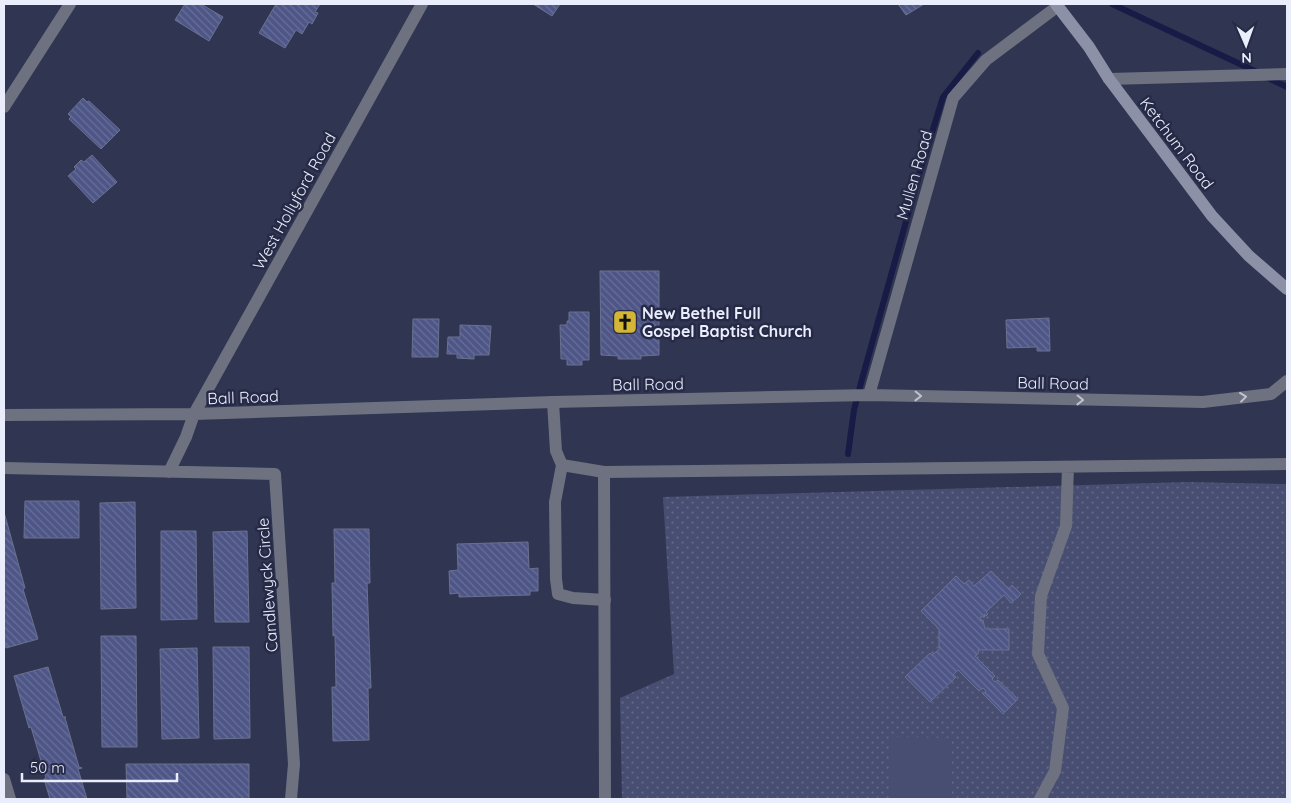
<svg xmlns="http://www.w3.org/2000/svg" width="1291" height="803" viewBox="0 0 1291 803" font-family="Quicksand,sans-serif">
	<defs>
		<pattern id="green-dots" width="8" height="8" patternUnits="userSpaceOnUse" patternTransform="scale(1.25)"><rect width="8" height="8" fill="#484e71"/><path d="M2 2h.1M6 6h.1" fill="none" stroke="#636886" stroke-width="1.8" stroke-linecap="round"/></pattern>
		<pattern id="building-back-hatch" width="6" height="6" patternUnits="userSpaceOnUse" patternTransform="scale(1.25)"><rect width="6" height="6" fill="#4e5687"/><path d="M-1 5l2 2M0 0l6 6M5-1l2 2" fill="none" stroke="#686f99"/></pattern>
	</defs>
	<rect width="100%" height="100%" fill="#303551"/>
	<path fill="url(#green-dots)" d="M1188,482L1287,484V799H622L620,698L674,674L663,497Z"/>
	<path fill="#484e71" d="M889,737L952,738V799H890Z"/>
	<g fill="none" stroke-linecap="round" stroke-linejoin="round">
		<path stroke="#171b46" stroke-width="6" d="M1112,4L1257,72
			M1268,78L1287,87
			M848,454L854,410L862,379L921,168L943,97L978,53"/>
	</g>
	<path fill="url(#building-back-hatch)" stroke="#6a7190" d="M185,4H201L223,17L209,41L175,20Z
		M276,4H320L315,12L318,13L312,24L309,22L302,34L296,30L285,48L259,33Z
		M533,4H560L552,16Z
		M898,4H924L906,15Z
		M83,98L87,102L89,101L120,130L101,149L69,119L71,117L68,114Z
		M92,155L117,182L93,203L68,176L76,169L74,167L81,160L84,162Z
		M600,271H659V355L641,356V359H618V356L601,355Z
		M569,312H589V360H582V365H567V359H561L560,325H567V321H569Z
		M1049,318L1050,351H1037V347L1007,348L1006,320Z
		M413,319H439L438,357H412Z
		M460,325L491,326L489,355H474V359L457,358V354H447L448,337H460Z
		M25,501H79V538H24Z
		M135,502L136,608L101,609L100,503Z
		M4,512L25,588L23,589L38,639L6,648L4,641Z
		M334,529H369L370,583H367L371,688H368L369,740L333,741L332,687H336L335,635L333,636L332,583H335Z
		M161,531H196L197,619L161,620Z
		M247,531L249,622H215L213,532Z
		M528,542L529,569L538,568V591H530V595L459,597V593L450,594L449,571L458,570L457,544Z
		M991,571L1009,589L1012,585L1021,594L1011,603L1004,595L986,612L988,614L986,616L984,614L985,617H980L981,620H983L985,629H1009V650H978L979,652L977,655L975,656L995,676L992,679L995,682L998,680L1018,699L1003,714L983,694L986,691L983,688L979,691L958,670L953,675L956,677L930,702L905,677L930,653L932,655L941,648H939V629L921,611L956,576L964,584L969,580L974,586Z
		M101,636H136L137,747H102Z
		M213,647H249L250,738L214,739Z
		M197,648L199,738L162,739L160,649Z
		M48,667L63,717H66L65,718L79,767L82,768L78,769L87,799H50L44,779L46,778L31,727L29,728L14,676Z
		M126,764H249V799H127Z"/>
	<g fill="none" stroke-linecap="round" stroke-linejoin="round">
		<path stroke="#6e717f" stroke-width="12" d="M553,402L556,451L562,465L604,472L1287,464
			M562,465L555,502L556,579L558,594L573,598L605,600
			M1040,799L1055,771L1063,708L1038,654L1041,596L1066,526L1068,467"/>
		<path stroke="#6e717f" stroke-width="12" d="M1109,79L1287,74
			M4,107L70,4
			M869,395L953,98L986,60L1058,6
			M4,415L194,414L553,402L869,395L1203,402L1271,394L1287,381
			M4,468L275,474L294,764L291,799
			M169,472L186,437L194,414L422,4
			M604,472L605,799
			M4,779L10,799"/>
		<path stroke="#8c91a8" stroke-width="12" d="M1056,4L1089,47L1109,79L1212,216L1249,256L1287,289"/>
	</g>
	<defs><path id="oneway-chevron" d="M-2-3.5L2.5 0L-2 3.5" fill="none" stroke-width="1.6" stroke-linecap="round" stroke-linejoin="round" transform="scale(1.25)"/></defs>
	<g stroke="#bfc2d0">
		<use href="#oneway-chevron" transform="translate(918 396) rotate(1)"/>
		<use href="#oneway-chevron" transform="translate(1243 397) rotate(-7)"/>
		<use href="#oneway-chevron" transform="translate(1080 400) rotate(1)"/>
	</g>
	<defs>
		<symbol id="church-square" viewBox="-11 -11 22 22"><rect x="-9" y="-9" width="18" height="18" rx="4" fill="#d3b635" stroke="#262a46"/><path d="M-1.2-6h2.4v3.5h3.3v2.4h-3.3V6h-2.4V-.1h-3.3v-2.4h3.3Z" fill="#111"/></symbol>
	</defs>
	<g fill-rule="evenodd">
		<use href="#church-square" x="611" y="308" width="28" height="28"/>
	</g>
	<g text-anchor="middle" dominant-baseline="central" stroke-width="5" stroke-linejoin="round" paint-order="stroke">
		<g font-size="16" fill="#eaeefc" stroke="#262a46">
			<text transform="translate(1177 143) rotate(53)">Ketchum Road</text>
			<text transform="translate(914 175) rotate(-74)">Mullen Road</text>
			<text transform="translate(294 201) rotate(-61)">West Hollyford Road</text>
			<text transform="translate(1053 383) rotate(1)">Ball Road</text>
			<text transform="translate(648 384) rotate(-1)">Ball Road</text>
			<text transform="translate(243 397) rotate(-2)">Ball Road</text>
			<text transform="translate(267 585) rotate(-94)">Candlewyck Circle</text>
		</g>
		<g font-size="16" font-weight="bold" fill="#eaeefc" stroke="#262a46" text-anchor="start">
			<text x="642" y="313">New Bethel Full<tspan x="642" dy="18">Gospel Baptist Church</tspan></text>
		</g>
	</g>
	<rect width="1291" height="803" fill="none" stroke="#eaeefc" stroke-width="10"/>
	<g transform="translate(1246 45) rotate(178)" stroke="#262a46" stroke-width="4" paint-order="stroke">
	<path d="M0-4L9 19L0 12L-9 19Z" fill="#eaeefc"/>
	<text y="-8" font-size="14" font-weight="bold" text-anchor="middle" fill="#eaeefc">N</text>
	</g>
	<path d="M22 773v8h155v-8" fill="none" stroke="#eaeefc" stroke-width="2.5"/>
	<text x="30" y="773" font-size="15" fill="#eaeefc" stroke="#262a46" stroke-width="4" paint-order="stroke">50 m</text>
</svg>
